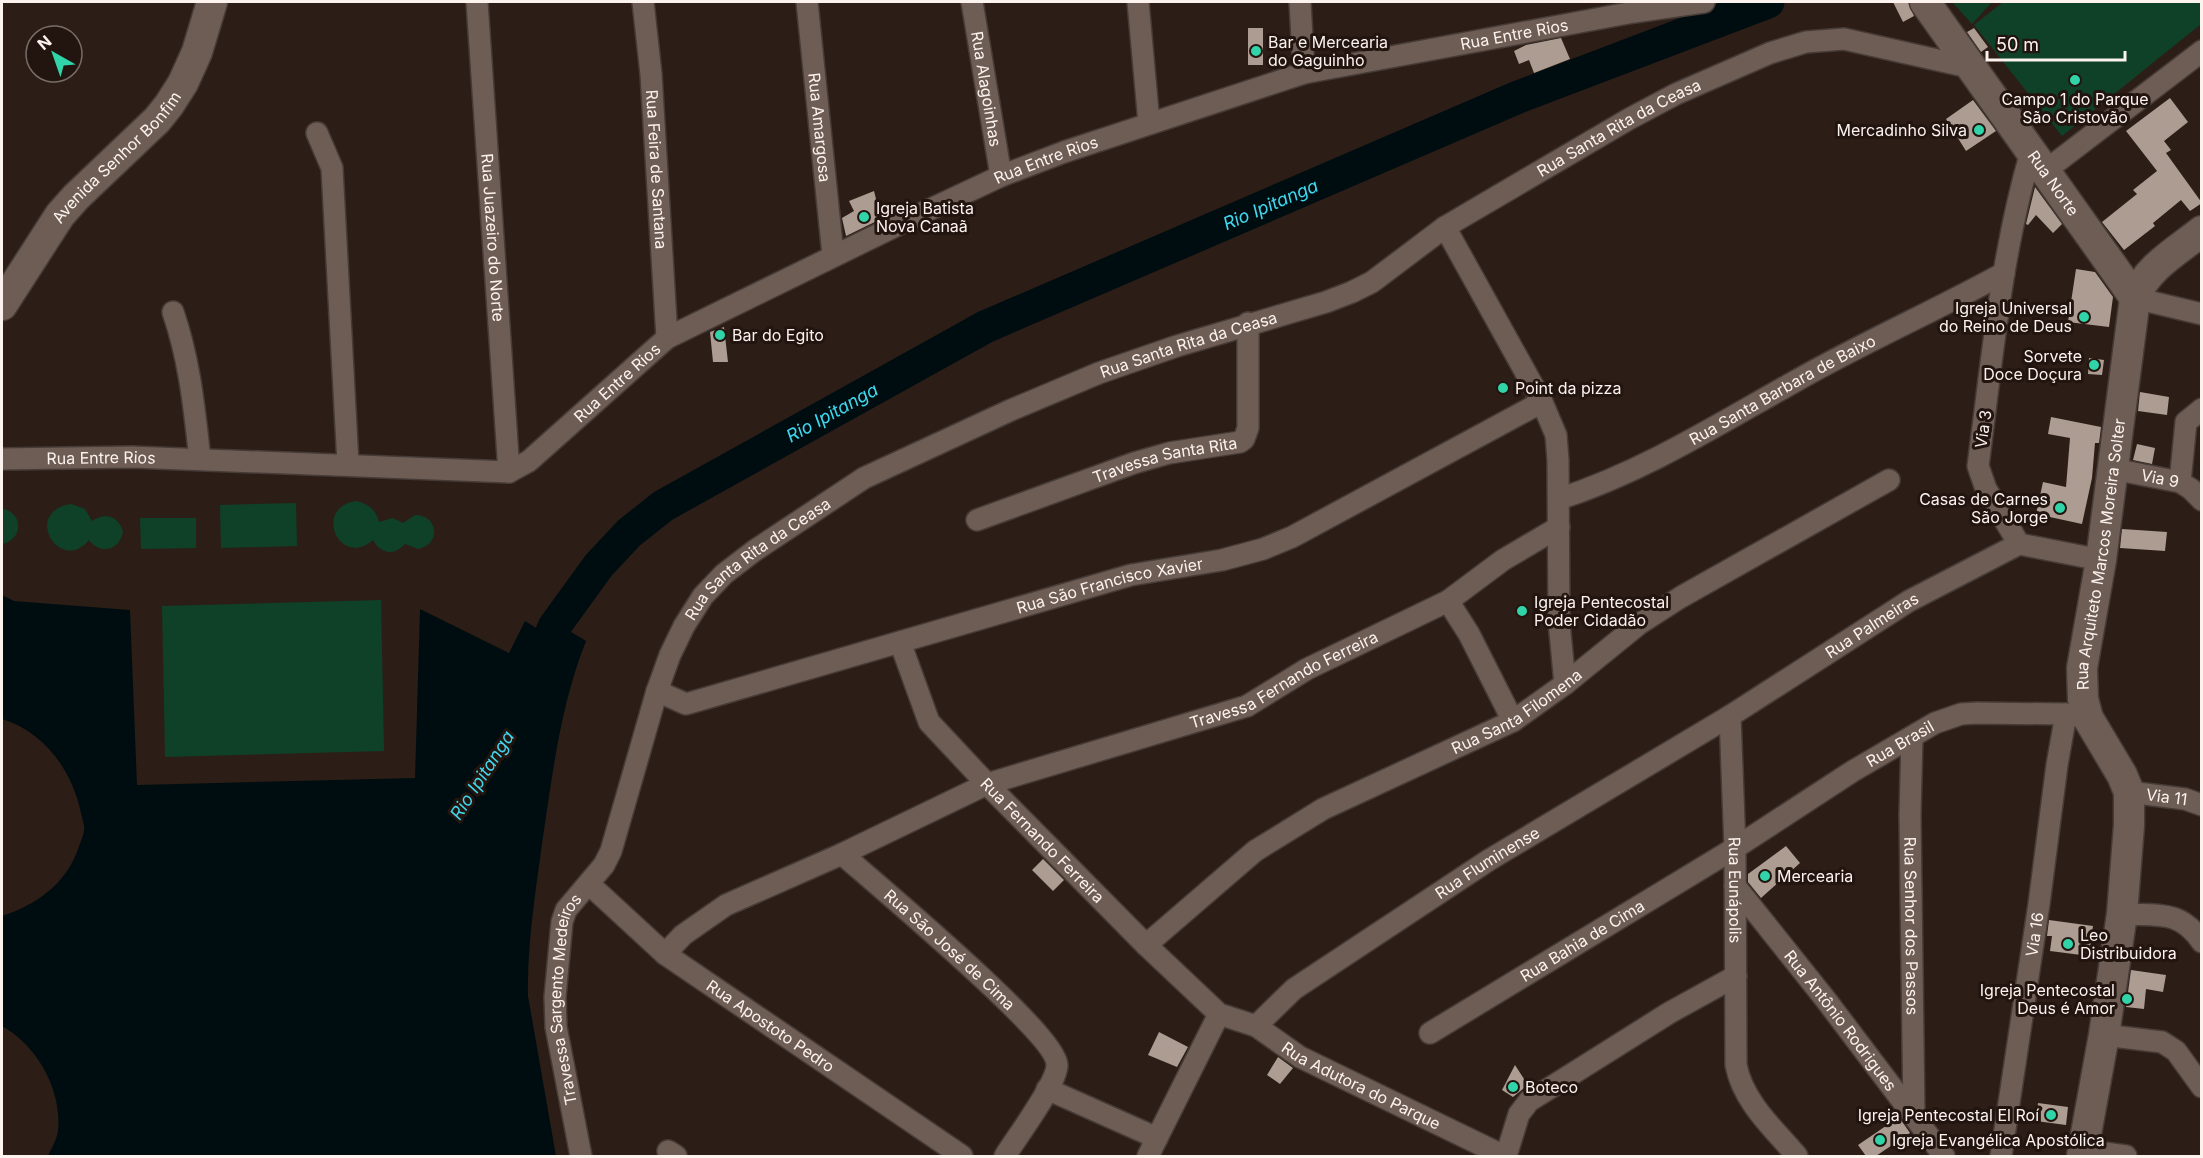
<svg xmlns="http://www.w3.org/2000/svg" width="2203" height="1158" viewBox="0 0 2203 1158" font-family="Inter,sans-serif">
	<rect width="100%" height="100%" fill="#2c1e17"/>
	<path fill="#0f4128" d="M1952,2H1992L1972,24Z
		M2003,2H2201V24L2062,136L1974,25Z
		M356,501C369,504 376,510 379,522L393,518L403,523L415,515C439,515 441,545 418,549L405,544C394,556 381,554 373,540C340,569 312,508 356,501Z
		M296,503L297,546L221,548L220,505Z
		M71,504L85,509L92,521C105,512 118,516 123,531C120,551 100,555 89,540C61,575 21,512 71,504Z
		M5,509C24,516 22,540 2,544V510Z
		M140,518H196V548L141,549Z
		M381,600L384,751L165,757L162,606Z"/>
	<path fill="#000d10" d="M2,595L14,601L130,610L137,785L415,778L420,609L509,653L525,621L538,629L545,616L586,641C561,704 553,770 543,837C536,889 527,943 528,996L556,1156H48C51,1149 57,1139 58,1131C62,1089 37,1046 2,1026V916C36,905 66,884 78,849C80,843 83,837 84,831C85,826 82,818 81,813C72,770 44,732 2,719Z"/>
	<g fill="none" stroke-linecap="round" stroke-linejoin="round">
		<path stroke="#000d10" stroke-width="33" id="s1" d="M539,663L554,627L599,565L629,533L663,506L985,327L1516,98L1768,2"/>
	</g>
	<path fill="#ac9c91" d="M1893,2H1908L1914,16L1903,22Z
		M1248,28H1263V65H1248Z
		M1974,28L1988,47L1981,52L1967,32Z
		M1561,38L1570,59L1534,73L1529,60L1519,64L1514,51L1526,45Z
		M2170,98L2188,122L2164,141L2171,150L2166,153L2202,203L2190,211L2181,200L2153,223L2155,226L2124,250L2102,222L2137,194L2133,190L2157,171L2126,131Z
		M1973,100L1996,131L1966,151L1946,119Z
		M2035,187L2062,224L2053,233L2036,215L2028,225L2026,224Z
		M874,191L881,219L846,236L842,218L854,211L849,201Z
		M2076,269L2095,272L2113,297L2109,327L2068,322Z
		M724,327L728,362H713L710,332Z
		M2089,358L2104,360L2102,375L2088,374Z
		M2140,392L2169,397L2167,415L2138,411Z
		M2051,417L2101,427L2099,443H2095L2092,478L2082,524L2036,514L2043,482L2066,487L2070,438L2048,434Z
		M2137,444L2155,448L2152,464L2133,460Z
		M2122,529L2167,532L2165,551L2120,548Z
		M1786,846L1800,863L1761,898L1748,882V874Z
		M1043,859L1064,880L1053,891L1032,870Z
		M2049,920L2093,926L2089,956L2050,951L2052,936H2047Z
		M2131,970L2166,975L2163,992L2146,989L2144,1009L2126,1007Z
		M1159,1032L1188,1047L1177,1067L1148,1055Z
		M1278,1057L1293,1068L1280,1084L1267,1075Z
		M1515,1065L1528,1085L1513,1097L1502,1090Z
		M2038,1103L2068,1107L2066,1125L2036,1121Z
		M1899,1117L1910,1133L1876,1156H1866L1858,1145Z"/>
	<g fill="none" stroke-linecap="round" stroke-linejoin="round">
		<defs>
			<g id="street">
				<path id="s2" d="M477,2L509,472"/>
				<path id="s3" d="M643,2L651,74L667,338"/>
				<path id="s4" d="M807,2L833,255"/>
				<path id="s5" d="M972,2L1001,176"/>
				<path d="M1138,2L1149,123"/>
				<path d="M1300,2L1304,73"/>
				<path d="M317,133L332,168L348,464"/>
				<path d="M2031,152C2001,254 1992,361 1978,466L1986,489L2019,544L2101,560"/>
				<path d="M2045,171L2202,51"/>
				<path d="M1445,227L1542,402L1556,435L1558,460L1559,622L1565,684"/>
				<path d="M2135,298L2202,314"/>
				<path d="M173,312C190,362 194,407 200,459"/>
				<path id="s6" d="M2,459L132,457L509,472L529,461L667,338L914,217L1001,176L1064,152L1304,73L1634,12L1704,2"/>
				<path id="s7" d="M2113,469L2180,482L2191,489L2202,500"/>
				<path d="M2180,482L2186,422L2202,409"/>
				<path id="s8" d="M1559,499C1643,472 1717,425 1794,382C1862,343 1935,311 2004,273"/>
				<path id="s9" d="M977,520L1134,463L1169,453L1240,442L1244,439L1248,428V323"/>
				<path d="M1448,601L1469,634L1513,721"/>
				<path id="s10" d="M900,642L929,722L987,784L1146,945L1219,1014L1256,1026L1300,1057L1504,1156"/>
				<path id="s11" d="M657,691L686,704L1131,575L1222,560L1263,549L1292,537L1542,402"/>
				<path id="s12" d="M1730,716L1735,848L1736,1065C1743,1102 1774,1129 1797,1156"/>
				<path id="s13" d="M1912,737L1910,815L1914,1116"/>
				<path id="s14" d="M2129,792L2185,799L2202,805"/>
				<path id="s15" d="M842,854C875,883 1057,1035 1057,1065C1057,1084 1016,1138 1005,1156"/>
				<path id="s16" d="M589,884L665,954L962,1156"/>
				<path id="s17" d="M1735,886L1826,1000L1944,1156"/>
				<path d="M2122,914C2157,916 2180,909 2202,942"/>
				<path id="s18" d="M1146,945L1255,851L1323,809L1513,721L1565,684L1639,624L1681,597L1889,480"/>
				<path id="s19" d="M665,954L683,935L726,905L842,854L987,784L1247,706L1307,669L1448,601L1503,560L1559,527"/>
				<path id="s20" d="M1256,1026L1294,989L1489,860L1730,716L1909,601L2019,544"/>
				<path id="s21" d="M1430,1033L1735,848L1853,771L1935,723L1961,714L1977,713L2066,714L2088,718"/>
				<path d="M2104,1035L2162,1042L2176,1051L2202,1087"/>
				<path d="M1047,1089L1157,1138"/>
				<path d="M2083,1150L2126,1156"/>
				<path d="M668,1151L676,1156"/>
				<path id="s22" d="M581,1156L556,1027L555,997L562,922L566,910L604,865L611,851L657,691L670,655L684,626L703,596L724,574L754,551L864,478L1011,410L1099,373L1177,346L1326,302L1352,292L1372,282L1445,227L1629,119L1676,94L1770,53L1806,42L1844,39L1973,68"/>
				<path d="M1148,1156L1219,1014"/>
				<path d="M1506,1156L1519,1114L1529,1101L1669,1013L1736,976"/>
				<path id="s23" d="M2001,1156L2039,904L2057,765L2066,714"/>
			</g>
			<g id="secondary">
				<path id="s24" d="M1925,2L2135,298"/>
				<path id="s25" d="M2,305L60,215L76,197L157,120L169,105L183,83L197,52L212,2"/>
				<path id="s26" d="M2082,1156L2104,1035L2122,914L2129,825V792L2122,775L2088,718L2083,699L2082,668L2101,560L2135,298C2146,268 2177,251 2202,231"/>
			</g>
		</defs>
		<use href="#street" stroke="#463b37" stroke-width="24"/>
		<use href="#secondary" stroke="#463b37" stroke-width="33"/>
		<use href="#street" stroke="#6e5d55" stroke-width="21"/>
		<use href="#secondary" stroke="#6e5d55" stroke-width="30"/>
	</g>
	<g fill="#31d4a9" stroke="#22140e" stroke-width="2">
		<circle cx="1256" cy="51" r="6"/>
		<circle cx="2075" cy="80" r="6"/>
		<circle cx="1979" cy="130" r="6"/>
		<circle cx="864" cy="217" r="6"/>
		<circle cx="2084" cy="317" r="6"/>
		<circle cx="720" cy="335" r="6"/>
		<circle cx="2094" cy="365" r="6"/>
		<circle cx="1503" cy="388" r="6"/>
		<circle cx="2060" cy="508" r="6"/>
		<circle cx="1522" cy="611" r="6"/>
		<circle cx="1765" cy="876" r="6"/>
		<circle cx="2068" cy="944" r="6"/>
		<circle cx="2127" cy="999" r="6"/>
		<circle cx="1513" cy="1087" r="6"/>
		<circle cx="2051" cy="1115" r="6"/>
		<circle cx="1880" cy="1140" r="6"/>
	</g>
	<g text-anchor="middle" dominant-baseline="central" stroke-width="6" stroke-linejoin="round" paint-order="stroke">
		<g font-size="16" fill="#fcf2ee" stroke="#22140e">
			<text stroke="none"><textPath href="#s6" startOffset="1620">Rua Entre Rios</textPath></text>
			<text stroke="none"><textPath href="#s5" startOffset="88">Rua Alagoinhas</textPath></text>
			<text stroke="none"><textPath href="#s4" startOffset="126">Rua Amargosa</textPath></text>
			<text stroke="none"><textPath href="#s22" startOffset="1634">Rua Santa Rita da Ceasa</textPath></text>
			<text stroke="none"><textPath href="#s25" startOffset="188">Avenida Senhor Bonfim</textPath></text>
			<text stroke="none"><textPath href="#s6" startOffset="1134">Rua Entre Rios</textPath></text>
			<text stroke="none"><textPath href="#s3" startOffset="168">Rua Feira de Santana</textPath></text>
			<text stroke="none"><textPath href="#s24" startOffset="222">Rua Norte</textPath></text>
			<text stroke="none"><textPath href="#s2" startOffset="236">Rua Juazeiro do Norte</textPath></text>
			<text stroke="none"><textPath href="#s22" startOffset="1148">Rua Santa Rita da Ceasa</textPath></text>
			<text stroke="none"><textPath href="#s6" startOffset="648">Rua Entre Rios</textPath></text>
			<text stroke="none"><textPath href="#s8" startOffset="249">Rua Santa Barbara de Baixo</textPath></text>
			<text transform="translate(1983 429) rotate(-82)">Via 3</text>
			<text stroke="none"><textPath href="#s6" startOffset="99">Rua Entre Rios</textPath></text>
			<text stroke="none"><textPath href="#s9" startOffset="198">Travessa Santa Rita</textPath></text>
			<text stroke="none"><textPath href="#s7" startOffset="48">Via 9</textPath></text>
			<text stroke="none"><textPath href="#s26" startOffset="618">Rua Arquiteto Marcos Moreira Solter</textPath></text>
			<text stroke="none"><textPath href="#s22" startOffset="662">Rua Santa Rita da Ceasa</textPath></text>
			<text stroke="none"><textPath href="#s11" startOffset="472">Rua São Francisco Xavier</textPath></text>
			<text stroke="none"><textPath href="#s20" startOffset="736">Rua Palmeiras</textPath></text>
			<text stroke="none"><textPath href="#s19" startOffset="682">Travessa Fernando Ferreira</textPath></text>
			<text stroke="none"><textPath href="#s18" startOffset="441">Rua Santa Filomena</textPath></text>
			<text stroke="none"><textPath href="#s21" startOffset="552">Rua Brasil</textPath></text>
			<text stroke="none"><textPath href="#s14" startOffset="38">Via 11</textPath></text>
			<text stroke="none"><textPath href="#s10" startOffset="249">Rua Fernando Ferreira</textPath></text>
			<text stroke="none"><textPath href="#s20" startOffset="284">Rua Fluminense</textPath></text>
			<text stroke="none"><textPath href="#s12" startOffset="174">Rua Eunápolis</textPath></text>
			<text stroke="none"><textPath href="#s13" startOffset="189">Rua Senhor dos Passos</textPath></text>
			<text stroke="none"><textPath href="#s23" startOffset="224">Via 16</textPath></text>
			<text stroke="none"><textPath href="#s21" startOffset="178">Rua Bahia de Cima</textPath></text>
			<text stroke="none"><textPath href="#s15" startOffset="144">Rua São José de Cima</textPath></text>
			<text stroke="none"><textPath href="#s22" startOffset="160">Travessa Sargento Medeiros</textPath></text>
			<text stroke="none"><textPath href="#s17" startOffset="171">Rua Antônio Rodrigues</textPath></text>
			<text stroke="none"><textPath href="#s16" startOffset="231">Rua Apostoto Pedro</textPath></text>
			<text stroke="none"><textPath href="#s10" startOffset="657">Rua Adutora do Parque</textPath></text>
		</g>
		<g font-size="16" fill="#fcf2ee" stroke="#22140e" text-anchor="start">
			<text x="1268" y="42">Bar e Mercearia<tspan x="1268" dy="18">do Gaguinho</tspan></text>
			<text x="2075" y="99" text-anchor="middle">Campo 1 do Parque<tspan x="2075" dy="18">São Cristovão</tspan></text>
			<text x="1967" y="130" text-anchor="end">Mercadinho Silva</text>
			<text x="876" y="208">Igreja Batista<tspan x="876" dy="18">Nova Canaã</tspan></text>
			<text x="2072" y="308" text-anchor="end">Igreja Universal<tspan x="2072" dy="18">do Reino de Deus</tspan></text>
			<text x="732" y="335">Bar do Egito</text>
			<text x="2082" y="356" text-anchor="end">Sorvete<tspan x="2082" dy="18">Doce Doçura</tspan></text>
			<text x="1515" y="388">Point da pizza</text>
			<text x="2048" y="499" text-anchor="end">Casas de Carnes<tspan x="2048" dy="18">São Jorge</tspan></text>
			<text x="1534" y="602">Igreja Pentecostal<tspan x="1534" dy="18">Poder Cidadão</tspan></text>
			<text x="1777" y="876">Mercearia</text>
			<text x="2080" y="935">Leo<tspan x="2080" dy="18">Distribuidora</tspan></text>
			<text x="2115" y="990" text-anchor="end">Igreja Pentecostal<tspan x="2115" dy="18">Deus é Amor</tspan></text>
			<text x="1525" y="1087">Boteco</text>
			<text x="2039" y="1115" text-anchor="end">Igreja Pentecostal El Roí</text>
			<text x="1892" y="1140">Igreja Evangélica Apostólica</text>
		</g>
		<g font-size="18" font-style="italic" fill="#3fd7ee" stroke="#22140e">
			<text stroke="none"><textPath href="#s1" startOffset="882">Rio Ipitanga</textPath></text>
			<text stroke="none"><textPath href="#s1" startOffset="396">Rio Ipitanga</textPath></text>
			<text transform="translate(482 775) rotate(-57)">Rio Ipitanga</text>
		</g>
	</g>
	<rect width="2203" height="1158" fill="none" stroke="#fcf2ee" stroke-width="6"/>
	<g transform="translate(54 54) rotate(320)"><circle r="28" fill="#22140e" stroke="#796d68" stroke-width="1.5"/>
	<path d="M0-4.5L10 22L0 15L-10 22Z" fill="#31d4a9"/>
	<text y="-9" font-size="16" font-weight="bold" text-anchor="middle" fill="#fcf2ee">N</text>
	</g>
	<path d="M1987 51v9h138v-9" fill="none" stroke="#fcf2ee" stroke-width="3"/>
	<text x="1996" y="51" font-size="18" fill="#fcf2ee" stroke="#22140e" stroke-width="4.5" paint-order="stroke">50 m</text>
</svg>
